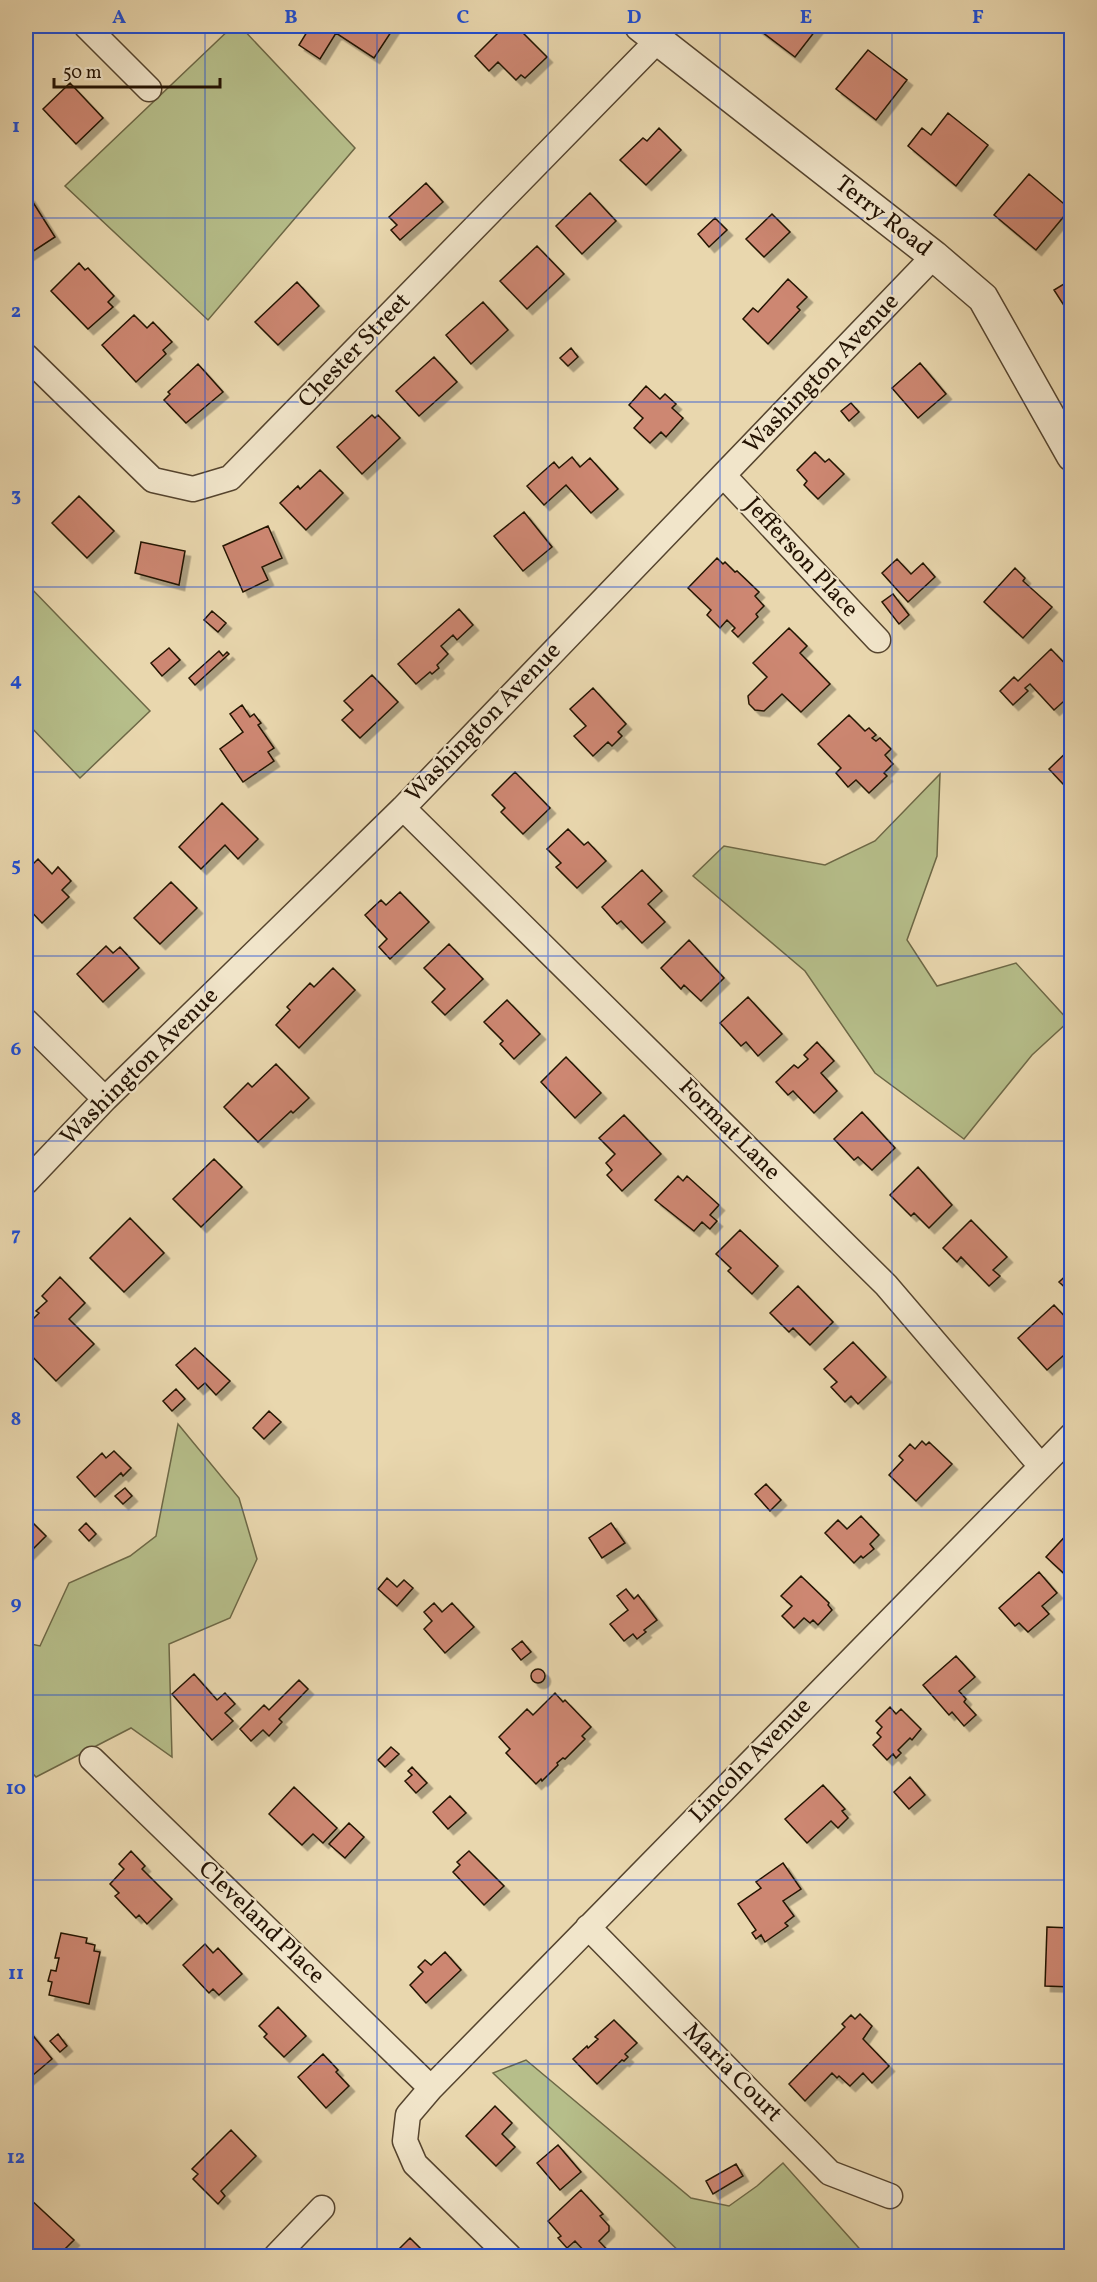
<svg xmlns="http://www.w3.org/2000/svg" width="1097" height="2282" viewBox="0 0 1097 2282" font-family="Vollkorn,serif">
	<defs>
		<filter id="shadow"><feDropShadow dx="5.5" dy="5.5" stdDeviation="0" flood-color="#0004"/></filter>
	</defs>
	<rect width="100%" height="100%" fill="#e9d7ae"/>
	<filter id="stains"><feTurbulence type="fractalNoise" baseFrequency=".00333" numOctaves="4"/><feColorMatrix values="0 0 0 0 .2 0 0 0 0 .09 0 0 0 0 .02 0 0 0 .5 -.17"/></filter>
	<radialGradient id="worn" r=".72"><stop offset=".6" stop-color="#630" stop-opacity="0"/><stop offset="1" stop-color="#630" stop-opacity=".3"/></radialGradient>
	<path fill="#b6be8a" stroke="#6d6846" stroke-width="1.5" d="M233,26H240L355,148L208,320L65,186Z
		M26,583L150,711L80,778L26,722Z
		M940,774L937,856L907,940L937,986L1016,963L1069,1021L1032,1055L964,1139L875,1073L805,971L693,876L724,846L825,865L875,841Z
		M178,1424L239,1498L257,1559L230,1618L169,1644L172,1757L131,1728L36,1777L26,1766V1643L40,1646L69,1583L130,1556L156,1536Z
		M526,2060L691,2198L729,2206L757,2186L783,2163L866,2256H684L493,2073Z"/>
	<path fill="#cd8772" stroke="#241303" stroke-width="1.5" filter="url(#shadow)" d="M299,26H395L374,58L336,33L320,59L299,45L307,32Z
		M505,26H516L547,57L525,78L521,75L516,80L498,62L489,71L475,56Z
		M754,26H819L795,57Z
		M868,50L907,80L876,120L836,89Z
		M70,83L103,118L76,144L43,109Z
		M948,113L988,145L956,186L908,146L922,128L931,135Z
		M659,128L681,150L646,185L620,160L643,138L647,141Z
		M1029,174L1070,209L1036,250L994,215Z
		M426,183L443,202L400,240L391,230L397,225L389,217Z
		M590,193L616,221L582,254L556,226Z
		M29,196L55,237L26,256V198Z
		M772,214L790,232L764,257L746,239Z
		M715,218L727,230L709,247L698,234Z
		M537,246L564,274L527,309L500,281Z
		M79,263L85,270L88,268L114,296L108,302L113,307L88,329L51,291Z
		M788,279L807,297L797,307L800,310L768,344L743,319L753,308L758,312Z
		M1072,279V318L1054,290Z
		M297,282L319,306L278,345L255,322Z
		M483,302L508,330L471,364L446,335Z
		M134,315L147,328L153,322L172,342L163,350L166,354L136,382L102,345Z
		M571,348L578,357L568,366L560,358Z
		M434,357L457,382L419,416L396,391Z
		M920,363L946,394L918,418L892,388Z
		M198,364L223,392L186,423L164,400L170,394L168,392Z
		M646,386L660,399L665,394L676,404L672,408L683,418L666,437L661,432L650,443L634,428L643,418L629,405Z
		M851,403L859,412L849,421L841,411Z
		M372,415L375,418L378,415L400,438L362,474L337,447Z
		M815,452L825,462L829,459L844,474L818,499L804,485L807,481L797,470Z
		M572,457L580,467L590,458L618,489L591,513L566,485L544,505L527,486L554,462L559,468Z
		M320,470L343,493L306,530L280,503L298,486L300,489Z
		M79,496L114,531L87,558L52,523Z
		M524,512L552,547L523,571L494,536Z
		M268,526L282,558L262,567L268,580L243,592L223,546Z
		M141,542L185,551L179,585L135,573Z
		M717,558L723,564L725,562L735,572L737,571L759,592L755,596L764,606L756,614L758,617L738,637L732,631L735,628L727,620L720,628L707,615L711,610L688,588Z
		M897,559L911,574L923,563L935,577L908,602L882,573Z
		M1015,568L1025,578L1023,581L1052,607L1023,638L984,602Z
		M893,594L909,615L899,624L882,602Z
		M459,609L473,625L457,640L453,635L441,646L448,654L437,665L439,668L432,674L430,672L416,684L398,664Z
		M212,611L226,623L218,632L204,620Z
		M789,628L807,646L800,653L830,684L801,712L782,694L764,711L755,710L749,704L748,696L767,677L753,663Z
		M169,648L180,660L162,676L151,663Z
		M1051,649L1072,671V694L1054,710L1030,684L1025,688L1028,691L1013,705L1000,691L1014,677L1018,681Z
		M219,651L223,656L227,652L229,654L195,685L189,678Z
		M372,675L398,702L360,738L342,720L353,710L344,701Z
		M593,688L626,724L618,732L622,736L612,746L608,742L593,756L574,736L586,726L570,709Z
		M242,705L250,717L254,714L261,723L258,725L274,748L268,752L274,761L243,782L220,749L243,732L230,714Z
		M849,715L865,731L869,728L876,735L872,738L876,741L880,738L891,749L885,755L893,764L884,773L887,776L869,793L856,780L848,787L836,773L841,768L818,744Z
		M1072,747V776L1063,784L1049,769Z
		M515,772L550,808L523,834L501,812L505,808L492,795Z
		M222,803L258,839L238,859L225,845L201,869L179,847Z
		M568,829L584,845L588,842L606,861L577,888L556,867L561,863L547,849Z
		M38,859L52,874L58,867L71,881L62,890L69,897L42,923L26,906V871Z
		M642,870L662,891L648,904L665,922L642,943L621,921L617,924L602,907Z
		M171,882L197,908L160,944L134,918Z
		M400,892L429,922L390,959L379,947L387,939L365,915L381,900L386,905Z
		M689,940L724,978L701,1001L684,985L681,989L661,968Z
		M449,944L483,979L445,1015L432,1002L445,989L424,968Z
		M106,946L113,953L120,947L139,968L103,1002L77,974Z
		M333,968L355,990L299,1048L276,1025L290,1010L287,1007L310,983L314,987Z
		M748,997L782,1034L758,1056L746,1042L741,1046L720,1023Z
		M507,1000L540,1034L514,1059L500,1044L503,1041L484,1022Z
		M817,1042L834,1061L821,1073L837,1091L814,1113L793,1091L788,1095L776,1082L794,1065L798,1068L808,1059L804,1055Z
		M566,1057L601,1093L575,1118L541,1082Z
		M276,1064L309,1098L293,1113L291,1111L258,1142L224,1107L248,1083L252,1087Z
		M862,1112L895,1148L872,1170L858,1157L854,1160L834,1139Z
		M624,1115L661,1154L622,1191L607,1175L612,1170L606,1163L615,1154L599,1138Z
		M214,1159L242,1187L201,1227L173,1199Z
		M918,1167L952,1205L929,1228L914,1213L911,1216L890,1195Z
		M678,1176L683,1181L687,1176L719,1205L710,1215L717,1221L710,1229L702,1222L694,1231L655,1200Z
		M130,1218L164,1253L124,1292L90,1258Z
		M971,1220L1007,1257L993,1270L1000,1276L989,1286L961,1257L957,1262L943,1248Z
		M740,1230L778,1266L752,1294L728,1271L731,1268L716,1254Z
		M1072,1270V1294L1059,1282Z
		M60,1277L85,1303L69,1319L94,1344L56,1381L26,1350V1316L31,1321L39,1313L36,1311L47,1301L42,1296Z
		M798,1286L833,1322L810,1345L793,1328L789,1332L770,1313Z
		M1054,1305L1072,1324V1348L1047,1370L1018,1338Z
		M853,1342L886,1377L858,1404L851,1396L845,1402L831,1387L837,1382L824,1369Z
		M195,1348L230,1381L216,1395L205,1383L198,1389L176,1365Z
		M176,1389L185,1399L172,1411L163,1401Z
		M269,1411L281,1422L264,1439L253,1428Z
		M922,1441L926,1445L929,1442L952,1464L916,1501L889,1475L903,1460L899,1456L910,1444L915,1449Z
		M114,1451L131,1468L123,1476L121,1473L95,1497L77,1477L102,1453L106,1458Z
		M766,1484L781,1500L770,1511L755,1494Z
		M125,1488L132,1496L123,1504L115,1496Z
		M26,1516L46,1536L26,1556Z
		M861,1516L879,1535L870,1544L874,1549L863,1558L861,1556L854,1563L825,1533L838,1520L847,1529Z
		M86,1523L96,1534L89,1541L79,1530Z
		M611,1523L625,1543L602,1558L589,1538Z
		M1072,1529V1581L1046,1557Z
		M1039,1572L1057,1593L1042,1606L1049,1614L1028,1632L1019,1623L1015,1626L999,1608Z
		M801,1576L829,1603L828,1605L832,1610L818,1625L813,1620L810,1623L804,1618L794,1628L782,1616L792,1606L781,1596Z
		M387,1578L397,1587L404,1580L413,1588L397,1606L378,1589Z
		M626,1589L634,1599L638,1595L657,1620L644,1630L646,1632L637,1639L633,1634L624,1641L610,1624L628,1610L617,1596Z
		M434,1603L442,1612L452,1603L474,1627L445,1653L424,1629L432,1621L424,1612Z
		M522,1641L531,1652L521,1660L512,1649Z
		M956,1656L975,1677L959,1691L966,1699L964,1702L976,1715L964,1726L952,1712L949,1715L923,1685Z
		M531 1676a7 7 0 1 1 14 0a7 7 0 1 1-14 0Z
		M194,1674L217,1700L225,1693L235,1704L225,1713L233,1721L212,1740L172,1694Z
		M299,1680L308,1689L279,1719L282,1722L269,1736L263,1730L251,1741L240,1729L264,1705L269,1710Z
		M555,1693L563,1702L565,1700L591,1727L582,1736L585,1739L565,1759L563,1758L557,1763L558,1765L542,1781L541,1779L536,1784L506,1753L510,1749L499,1737L527,1709L533,1715Z
		M890,1707L896,1714L901,1709L921,1729L912,1740L910,1738L898,1750L901,1753L896,1758L893,1754L887,1760L873,1745L881,1737L877,1733L882,1727L876,1721Z
		M391,1747L399,1754L385,1767L378,1760Z
		M412,1767L427,1783L416,1793L405,1781L412,1775L408,1771Z
		M910,1777L925,1795L909,1809L894,1792Z
		M823,1785L845,1809L842,1811L848,1818L838,1828L831,1821L807,1843L785,1819Z
		M294,1787L337,1828L323,1843L313,1834L302,1845L269,1814Z
		M450,1796L466,1813L448,1829L433,1812Z
		M349,1823L364,1837L345,1858L329,1844Z
		M131,1851L145,1866L142,1869L172,1899L147,1924L139,1915L136,1918L115,1896L119,1893L110,1884L124,1869L119,1864Z
		M469,1851L504,1886L484,1905L453,1872L460,1865L457,1862Z
		M783,1863L801,1889L783,1901L794,1916L785,1923L788,1926L765,1942L761,1935L756,1939L752,1933L756,1930L738,1904L761,1888L756,1882Z
		M1047,1927L1072,1928V1987L1045,1986Z
		M61,1933L87,1938L86,1943L95,1945L94,1951L100,1952L89,2004L49,1995L52,1982L48,1981L51,1970L56,1971L59,1958H55Z
		M205,1944L213,1953L218,1948L242,1974L219,1995L213,1989L209,1993L183,1965Z
		M445,1952L461,1970L426,2003L410,1985L423,1972L418,1967L425,1960L431,1965Z
		M278,2007L306,2036L284,2057L264,2037L267,2034L259,2026Z
		M860,2014L872,2026L863,2039L889,2066L872,2083L863,2073L850,2086L839,2076L837,2078L832,2073L805,2101L789,2084L845,2027L842,2024L851,2015L855,2019Z
		M614,2020L637,2043L625,2054L628,2057L624,2061L622,2060L597,2084L573,2059L587,2046L588,2048L598,2039L595,2037Z
		M26,2027L52,2059L26,2081Z
		M58,2034L67,2046L60,2052L50,2041Z
		M323,2054L338,2070L336,2072L349,2086L326,2108L298,2077Z
		M495,2106L512,2123L502,2134L515,2147L496,2166L466,2136Z
		M231,2130L256,2156L221,2191L225,2196L218,2204L193,2179L198,2174L192,2169Z
		M558,2145L581,2172L560,2190L537,2163Z
		M736,2164L743,2176L713,2194L706,2181Z
		M581,2190L603,2214L600,2216L609,2226V2231L599,2241L613,2256H587L588,2255L575,2241L567,2248L558,2238L561,2236L548,2221Z
		M29,2198L74,2240L64,2250L67,2252L63,2256H36L26,2246V2202Z
		M410,2238L428,2256H392Z"/>
	<g fill="none" stroke-linecap="round" stroke-linejoin="round">
		<defs>
			<path id="minor" d="M86,26L149,89
				M26,356L153,480L193,489L230,478L659,39
				M724,476L878,640
				M403,808L886,1285L1040,1465
				M26,1021L105,1099
				M26,1182L105,1099L403,808L934,256
				M92,1759L431,2088
				M588,1927L830,2173L890,2196
				M276,2256L322,2208
				M509,2256L415,2164L405,2141L408,2115L431,2088L1072,1435"/>
			<path id="tertiary" d="M640,26L934,256L983,298L1072,456"/>
		</defs>
		<use href="#minor" stroke="#55442e" stroke-width="27"/>
		<use href="#tertiary" stroke="#55442e" stroke-width="33"/>
		<use href="#minor" stroke="#f1e5ca" stroke-width="24"/>
		<use href="#tertiary" stroke="#f1e5ca" stroke-width="30"/>
	</g>
	<path fill="none" stroke="#1d4ed8" stroke-width="1.5" stroke-opacity="0.55" d="M205,26V2256M377,26V2256M548,26V2256M720,26V2256M892,26V2256M26,218H1072M26,402H1072M26,587H1072M26,772H1072M26,956H1072M26,1141H1072M26,1326H1072M26,1510H1072M26,1695H1072M26,1880H1072M26,2064H1072"/>
	<g text-anchor="middle" dominant-baseline="central" stroke-width="4.5" stroke-linejoin="round" paint-order="stroke">
		<g font-size="24" fill="#241303" stroke="#f1e5ca">
			<text transform="translate(883 217) rotate(38)">Terry Road</text>
			<text transform="translate(355 351) rotate(-46)">Chester Street</text>
			<text transform="translate(822 374) rotate(-46)">Washington Avenue</text>
			<text transform="translate(801 558) rotate(47)">Jefferson Place</text>
			<text transform="translate(484 723) rotate(-46)">Washington Avenue</text>
			<text transform="translate(140 1067) rotate(-45)">Washington Avenue</text>
			<text transform="translate(729 1130) rotate(45)">Format Lane</text>
			<text transform="translate(751 1761) rotate(-46)">Lincoln Avenue</text>
			<text transform="translate(261 1923) rotate(44)">Cleveland Place</text>
			<text transform="translate(732 2073) rotate(45)">Maria Court</text>
		</g>
	</g>
	<rect width="1097" height="2282" fill="none" stroke="#e9d7ae" stroke-width="66"/>
	<path d="M54 78v9h166v-9" fill="none" stroke="#241303" stroke-width="3"/>
	<text x="63" y="78" font-size="18" fill="#241303" stroke="#f1e5ca" stroke-width="4.5" paint-order="stroke">50 m</text>
	<rect x="33" y="33" width="1031" height="2216" fill="none" stroke="#1d4ed8" stroke-width="2"/>
	<g font-size="20" text-anchor="middle" font-weight="bold" fill="#1d4ed8">
		<text x="119" y="23">A</text>
		<text x="291" y="23">B</text>
		<text x="463" y="23">C</text>
		<text x="634" y="23">D</text>
		<text x="806" y="23">E</text>
		<text x="978" y="23">F</text>
		<text x="16" y="132">1</text>
		<text x="16" y="317">2</text>
		<text x="16" y="501">3</text>
		<text x="16" y="686">4</text>
		<text x="16" y="871">5</text>
		<text x="16" y="1055">6</text>
		<text x="16" y="1240">7</text>
		<text x="16" y="1425">8</text>
		<text x="16" y="1609">9</text>
		<text x="16" y="1794">10</text>
		<text x="16" y="1979">11</text>
		<text x="16" y="2163">12</text>
	</g>
	<rect width="100%" height="100%" filter="url(#stains)"/>
	<rect width="100%" height="100%" fill="url(#worn)"/>
</svg>
